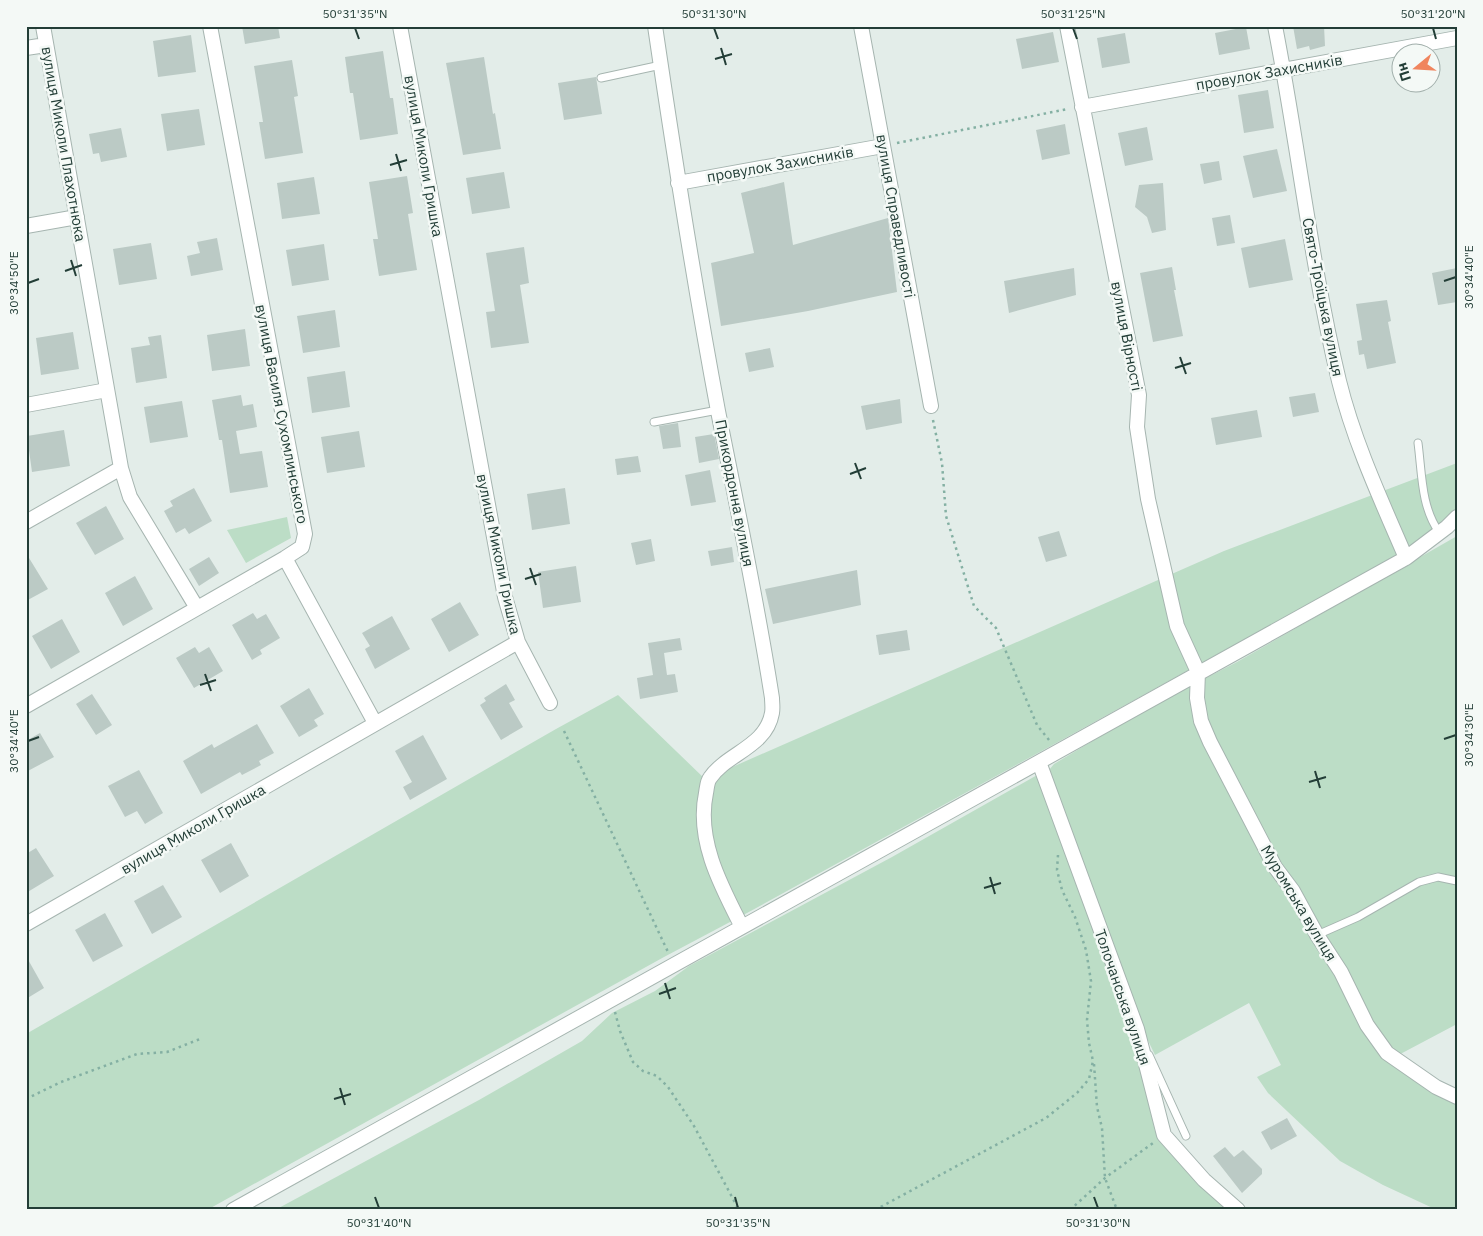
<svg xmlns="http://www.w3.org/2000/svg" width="1483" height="1236" viewBox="0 0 1483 1236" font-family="'IBM Plex Sans',sans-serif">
	<rect width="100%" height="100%" fill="#e3ede9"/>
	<path fill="#bcddc6" d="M1457,463V508L1442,524L1409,549L747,913L664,957L207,1210H26V1034L556,729L618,695L705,779L1224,551Z
		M287,517L291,538L246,563L227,530Z
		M1457,536V1024L1389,1060L1427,1088L1457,1104V1210H1437L1383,1185L1340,1161L1268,1093L1257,1077L1281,1065L1249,1003L1155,1055L1141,1026L1049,770L1054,764L1146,709L1237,662Z
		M1039,774L1131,1030L1155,1131L1234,1210H275L479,1100L582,1041L612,1013L655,991L689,966L892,857Z"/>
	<path fill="#bbcac5" d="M242,26H278L280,38L245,44Z
		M1293,26H1324L1325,46L1310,50L1309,46L1297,49Z
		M1246,27L1250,49L1219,55L1215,33Z
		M1053,32L1059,62L1022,69L1016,39Z
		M1125,33L1130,63L1102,68L1097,38Z
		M191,35L196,72L158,77L153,41Z
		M383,51L390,98H393L398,134L360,140L353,93H350L345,57Z
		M484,57L493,114L495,113L501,149L463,155L446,63Z
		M292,60L298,96L294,97L303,153L265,159L259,122H263L254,66Z
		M596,77L602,114L564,120L558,83Z
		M1268,90L1274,128L1244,133L1238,95Z
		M199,109L205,145L167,151L161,114Z
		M1065,124L1070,154L1042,160L1036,130Z
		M1147,127L1153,160L1125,166L1118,133Z
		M121,128L127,157L101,162L99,153L93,154L89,134Z
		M1277,149L1287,191L1253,198L1243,156Z
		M1219,161L1222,180L1204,184L1200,164Z
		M504,172L510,208L472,214L466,178Z
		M407,176L413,213L408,214L417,270L379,276L373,239H378L369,182Z
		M314,177L320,214L282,219L277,183Z
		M784,182L793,245L888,218L897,292L808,311L721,326L711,263L754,253L741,193Z
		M1163,183L1166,230L1152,233L1147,217L1135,207L1139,185Z
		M1230,215L1235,243L1217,246L1212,218Z
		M217,238L223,270L191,276L187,256L200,253L197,242Z
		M1285,239L1293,280L1249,288L1241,248Z
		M151,243L157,279L119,285L113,249Z
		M324,244L329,280L292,286L286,250Z
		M524,247L529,283L520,285L529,343L491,348L486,312L495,311L486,253Z
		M1172,267L1176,290H1174L1183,336L1153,342L1140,273Z
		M1074,268L1076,295L1009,313L1004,281Z
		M1457,268V302L1438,305L1432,273Z
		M1387,300L1391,321L1388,322L1396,363L1367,369L1364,354L1359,355L1357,341L1362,340L1356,304Z
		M335,310L340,347L303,353L297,316Z
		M245,329L250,366L212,371L207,335Z
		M73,332L79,369L41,375L36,338Z
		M161,335L167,378L136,383L131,348L150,345L148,337Z
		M770,348L774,367L749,372L745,353Z
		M345,371L350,407L312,413L307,377Z
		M1315,393L1319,412L1293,417L1289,397Z
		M241,395L243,406L253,404L257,427L236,431L240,454L262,451L268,487L230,493L222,440H219L212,400Z
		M900,399L902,423L866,430L861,406Z
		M182,401L188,437L150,443L144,407Z
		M1257,410L1262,437L1216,445L1211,418Z
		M678,423L681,447L663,449L659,426Z
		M64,430L70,466L32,472L27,436Z
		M359,431L365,467L327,473L321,437Z
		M714,434L719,459L699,463L695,437Z
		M638,456L641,472L617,475L615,459Z
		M710,470L716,502L691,506L685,475Z
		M194,488L212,521L189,534L185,528L176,533L164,511L173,506L170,501Z
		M565,488L570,524L532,530L527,494Z
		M106,506L124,539L95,555L76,523Z
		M1059,531L1067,556L1046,562L1038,537Z
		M651,539L655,561L636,565L631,543Z
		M732,547L734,562L711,566L708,551Z
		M26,553L48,589L26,601Z
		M209,557L219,573L199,586L189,569Z
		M576,566L581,602L543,608L538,572Z
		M857,570L861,605L773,624L765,589Z
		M135,576L153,609L123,626L105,593Z
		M460,602L479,635L449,652L431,619Z
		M253,613L257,619L266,614L280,638L260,650L262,654L252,660L232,625Z
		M392,616L410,649L375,669L365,649L370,646L362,633Z
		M62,619L80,652L51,669L32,636Z
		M907,630L910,650L879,655L876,635Z
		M680,638L682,650L664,653L667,675L675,674L678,692L640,699L637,678L653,675L648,643Z
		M195,647L199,653L209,647L223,671L194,688L176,658Z
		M506,684L515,700L509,703L523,727L501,740L480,705L486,701L484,698Z
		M309,688L324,714L314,720L318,726L299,737L280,706Z
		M92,694L112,725L96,735L76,704Z
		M257,724L274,753L259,761L261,765L242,775L240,772L201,794L183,761L212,744L214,748Z
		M40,733L54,757L26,772V741Z
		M423,735L447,779L410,800L403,787L412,782L395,751Z
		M139,770L163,813L145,824L137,811L125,817L108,786Z
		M231,843L249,876L220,893L201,860Z
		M36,848L54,876L26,893V854Z
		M163,885L182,917L152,934L134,901Z
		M105,913L123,946L93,962L75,930Z
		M26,956L44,988L26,999Z
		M1287,1118L1297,1136L1271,1150L1261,1132Z
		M1225,1147L1234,1157L1243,1150L1262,1169V1174L1242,1193L1213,1156Z"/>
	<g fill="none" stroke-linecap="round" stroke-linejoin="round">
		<defs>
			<path id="service" d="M601,78L661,65
				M654,422L718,410
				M1418,443C1422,473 1421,507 1439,532
				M1317,935L1358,917L1419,882L1438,877L1457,881
				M1149,1055L1186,1136"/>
			<path id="minor" d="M655,26C674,155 694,283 718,411C737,507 757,601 772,698C772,702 773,708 772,713C766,747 727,753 710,778C707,782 707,788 706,793C696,840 721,886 742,927
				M861,26L931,406
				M1067,26L1139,395L1137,427L1148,499L1177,626L1198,672L1197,698L1201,721L1210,742L1275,867L1293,891L1317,935L1341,972L1367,1025L1387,1053L1436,1087L1457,1097
				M1275,26C1298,144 1311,264 1339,381C1354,442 1381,500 1406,558
				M26,48L46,45
				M1082,107L1457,38
				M678,183L883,146
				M26,226L77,217
				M26,405L107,390
				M121,468L130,497L197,608
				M26,522L121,468L43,26
				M285,558L375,723
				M518,642L550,703
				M26,706L285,558L302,547L305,534L210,26
				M1039,762L1137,1029L1164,1135L1204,1180L1238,1210
				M26,924L518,642L505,597L400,26
				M233,1210L1406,558L1447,527L1457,517"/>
		</defs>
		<use href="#service" stroke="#a6b5b0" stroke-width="9"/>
		<use href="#minor" stroke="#a6b5b0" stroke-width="16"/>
		<path stroke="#84b0a3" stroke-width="2.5" stroke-dasharray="2.5 4" stroke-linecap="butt" d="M897,143L1068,109
			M933,420L942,463L946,516L974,606L996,628L1037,725L1049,740
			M564,731L668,952
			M615,1012L620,1031L633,1062L643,1071L657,1076L668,1087L694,1126L739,1210
			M1094,1064L1097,1107L1102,1128L1105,1178L1117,1210
			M26,1099L61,1082L137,1054L167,1052L200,1039
			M875,1210L1046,1118L1077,1093L1089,1079L1093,1061L1089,1043L1087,1020L1091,981L1086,950L1075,917L1062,890L1057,870L1058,855
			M1070,1210L1105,1178L1153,1143"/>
		<use href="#service" stroke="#fff" stroke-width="7"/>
		<use href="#minor" stroke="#fff" stroke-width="14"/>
	</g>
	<path fill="none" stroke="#233e37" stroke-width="2" d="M355,28L359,39M714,28L718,39M1073,28L1077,39M1433,28L1436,39M721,48L726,65M715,59L732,54M396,154L401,171M390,165L407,160M71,260L76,276M65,271L82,265M1444,281L1456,277M28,283L39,279M1180,357L1186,374M1175,368L1191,363M855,463L861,479M850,474L866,468M530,568L536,585M525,579L541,574M205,674L211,691M200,685L216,680M1444,739L1456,735M28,741L39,737M1315,771L1320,788M1309,782L1326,777M990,877L995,894M984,888L1001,883M665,983L670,999M659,994L676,988M340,1088L345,1105M334,1099L351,1094M375,1197L379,1208M735,1197L738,1208M1094,1197L1098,1208"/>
	<g text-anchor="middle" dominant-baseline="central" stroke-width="5" stroke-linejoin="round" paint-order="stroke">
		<g font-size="15" fill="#233e37" stroke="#f4f9f6">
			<text transform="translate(1269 72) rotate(-10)">провулок Захисників</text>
			<text transform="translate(64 144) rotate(80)">вулиця Миколи Плахотнюка</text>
			<text transform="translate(424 156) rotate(80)">вулиця Миколи Гришка</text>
			<text transform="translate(780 164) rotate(-10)">провулок Захисників</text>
			<text transform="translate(896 216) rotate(80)">вулиця Справедливості</text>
			<text transform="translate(1323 297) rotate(79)">Свято-Троїцька вулиця</text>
			<text transform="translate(1127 336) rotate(79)">вулиця Вірності</text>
			<text transform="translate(282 414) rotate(79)">вулиця Василя Сухомлинського</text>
			<text transform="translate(735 493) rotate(79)">Прикордонна вулиця</text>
			<text transform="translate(499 554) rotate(78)">вулиця Миколи Гришка</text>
			<text transform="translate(193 829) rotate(-30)">вулиця Миколи Гришка</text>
			<text transform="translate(1299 903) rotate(59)">Муромська вулиця</text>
			<text transform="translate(1123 997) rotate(71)">Толочанська вулиця</text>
		</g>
	</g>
	<rect width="1483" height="1236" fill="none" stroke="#f4f9f6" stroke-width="55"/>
	<g transform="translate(1416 68) rotate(252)"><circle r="24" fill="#f4f9f6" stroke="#a0aeaa"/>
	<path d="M0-4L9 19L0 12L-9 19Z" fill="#f0855e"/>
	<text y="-8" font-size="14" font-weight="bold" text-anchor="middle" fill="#233e37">Пн</text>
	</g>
	<rect x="28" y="28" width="1428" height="1180" fill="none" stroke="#233e37" stroke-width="2"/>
	<g font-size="12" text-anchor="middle" fill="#233e37">
		<text x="355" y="18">50°31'35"N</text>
		<text x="714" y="18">50°31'30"N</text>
		<text x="1073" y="18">50°31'25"N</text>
		<text x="1433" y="18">50°31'20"N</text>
		<text transform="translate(1469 277) rotate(-90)" y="4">30°34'40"E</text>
		<text transform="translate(14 283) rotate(-90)" y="4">30°34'50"E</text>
		<text transform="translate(1469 735) rotate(-90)" y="4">30°34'30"E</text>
		<text transform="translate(14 741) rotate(-90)" y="4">30°34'40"E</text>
		<text x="379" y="1227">50°31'40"N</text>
		<text x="738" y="1227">50°31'35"N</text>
		<text x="1098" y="1227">50°31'30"N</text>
	</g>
</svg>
